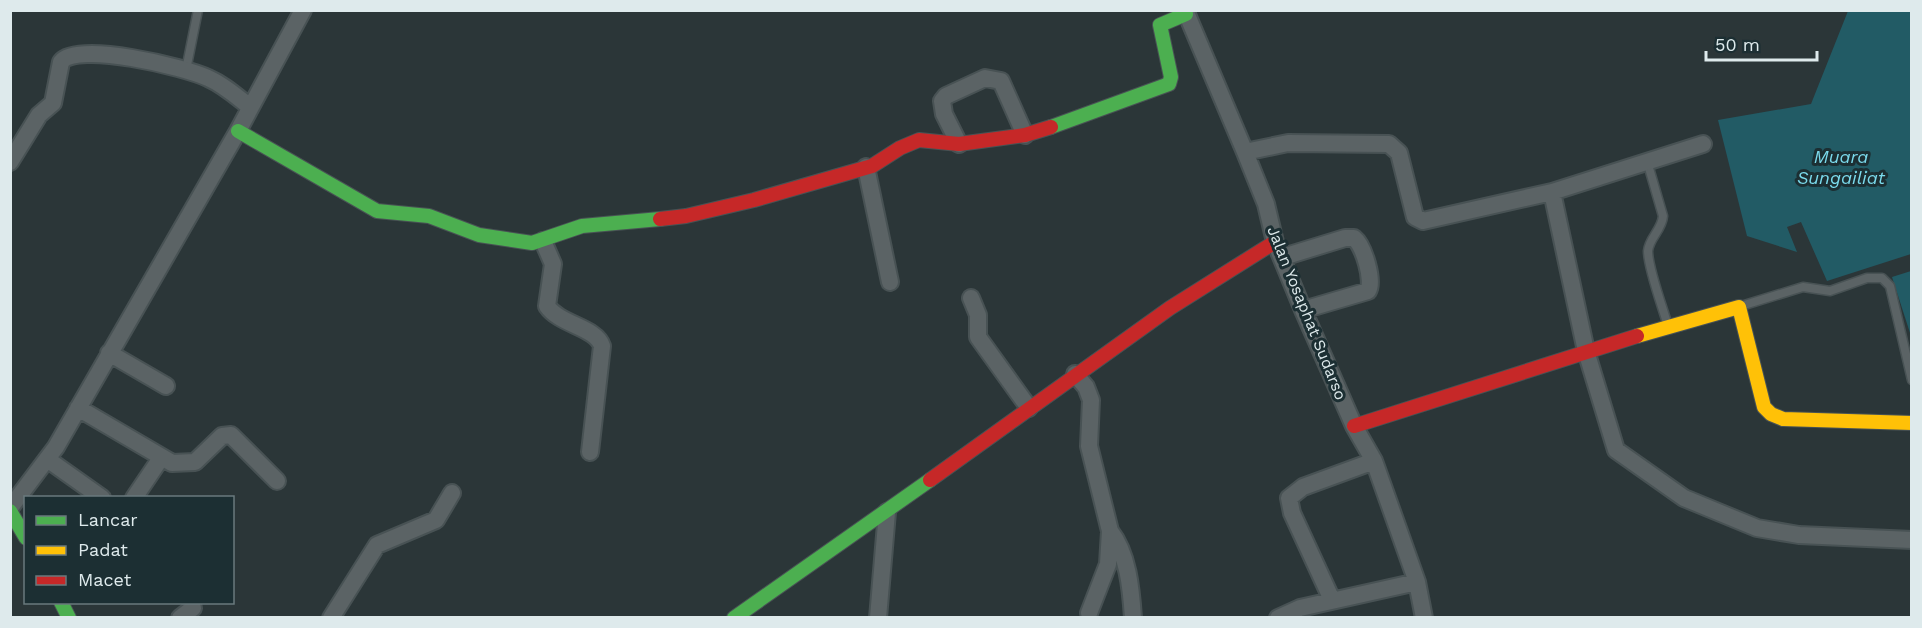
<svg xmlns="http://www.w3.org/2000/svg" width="1922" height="628" viewBox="0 0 1922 628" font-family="'Work Sans',sans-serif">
	<rect width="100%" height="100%" fill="#2b3638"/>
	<path fill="#225b65" d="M1848,11H1911V254L1827,281L1801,222L1787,227L1797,252L1747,236L1718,120L1811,104Z
		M1911,271H1912L1911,336L1892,277Z"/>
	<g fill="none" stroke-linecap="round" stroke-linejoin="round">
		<defs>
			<path id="lane" d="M186,70L198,10
				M1647,161L1663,216C1662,230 1649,238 1648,251C1648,269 1663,308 1668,326
				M1741,306L1803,287L1830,291L1867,278H1882L1890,286L1912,380"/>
			<path id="street" d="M1185,10L1245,152L1266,204L1275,242L1303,310L1354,426L1374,461L1417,582L1424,618
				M959,144L944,114L942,101L946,96L985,78L1001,81L1025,135
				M1245,152L1288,143L1389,144L1399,153L1415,217L1423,221L1552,192L1703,144
				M10,162L39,115L53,103L61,62C77,41 185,67 208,78C224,85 236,96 250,107
				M866,167L890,282
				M1552,192L1586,351L1616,450L1684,498L1757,528L1799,535L1912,540
				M543,241L553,264L547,306C560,325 596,327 602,346L590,452
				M1283,257L1345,238H1354C1364,246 1374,281 1368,291L1303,310
				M971,298L978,315V337L1029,408
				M109,353L166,386
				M1075,374L1086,387L1091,400L1089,446L1110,531L1108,564L1089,613
				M78,408L172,463L195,462L222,436L231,435L277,481
				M47,459L102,498
				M134,498L161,458
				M10,508L56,447L238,131L303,10
				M1110,531C1128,554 1131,588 1133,618
				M1332,600L1292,513L1289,498L1303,487L1374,461
				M180,618L193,608
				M331,618L377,545L436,520L452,493
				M878,618L887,512
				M1278,618L1300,608L1417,582"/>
			<path id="fast" d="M1051,127L1169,84L1171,77L1160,25L1186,14
				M238,131L377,211L429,216L479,235L532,243L582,226L660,219
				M10,511L26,538
				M61,602L69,618
				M734,618L930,480"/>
			<path id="slow" d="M1637,336L1739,307L1764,407L1771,414L1783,419L1912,423"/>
			<path id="jam" d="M660,219L686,216L754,200L872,166L900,148L919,140L959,144L1025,135L1051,127
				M1354,426L1637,336
				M930,480L1170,308L1275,242"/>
		</defs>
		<use href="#lane" stroke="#485254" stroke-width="11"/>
		<use href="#street" stroke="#485254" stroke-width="20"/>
		<use href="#fast" stroke="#485254" stroke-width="16"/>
		<use href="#slow" stroke="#485254" stroke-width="16"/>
		<use href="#jam" stroke="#485254" stroke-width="16"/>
		<use href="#lane" stroke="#5b6365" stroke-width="8"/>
		<use href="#street" stroke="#5b6365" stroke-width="16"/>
		<use href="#fast" stroke="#4caf50" stroke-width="14"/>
		<use href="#slow" stroke="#ffc107" stroke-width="14"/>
		<use href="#jam" stroke="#c62828" stroke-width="14"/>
	</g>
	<g text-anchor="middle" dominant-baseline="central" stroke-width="6" stroke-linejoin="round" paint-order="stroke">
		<g font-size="16" fill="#deeaec" stroke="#1c2f33">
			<text transform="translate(1307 313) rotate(68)">Jalan Yosaphat Sudarso</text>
		</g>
		<g font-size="18" font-style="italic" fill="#7bdbed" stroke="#1c2f33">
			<text x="1841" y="156">Muara<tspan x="1841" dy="21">Sungailiat</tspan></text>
		</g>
	</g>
	<rect width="1922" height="628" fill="none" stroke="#deeaec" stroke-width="24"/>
	<rect x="24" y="496" width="210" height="108" fill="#1c2f33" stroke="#6a7a7d" stroke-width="1.5"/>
	<rect x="36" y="516" width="30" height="9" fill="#4caf50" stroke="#6a7a7d" stroke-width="1.5"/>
	<text x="78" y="526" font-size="18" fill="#deeaec">Lancar</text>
	<rect x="36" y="546" width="30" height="9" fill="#ffc107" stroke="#6a7a7d" stroke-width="1.5"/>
	<text x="78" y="556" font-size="18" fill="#deeaec">Padat</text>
	<rect x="36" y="576" width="30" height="9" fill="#c62828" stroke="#6a7a7d" stroke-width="1.5"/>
	<text x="78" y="586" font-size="18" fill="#deeaec">Macet</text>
	<path d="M1706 51v9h111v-9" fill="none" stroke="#deeaec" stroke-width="3"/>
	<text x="1715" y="51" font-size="18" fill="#deeaec" stroke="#1c2f33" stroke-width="4.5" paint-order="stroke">50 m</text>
</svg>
